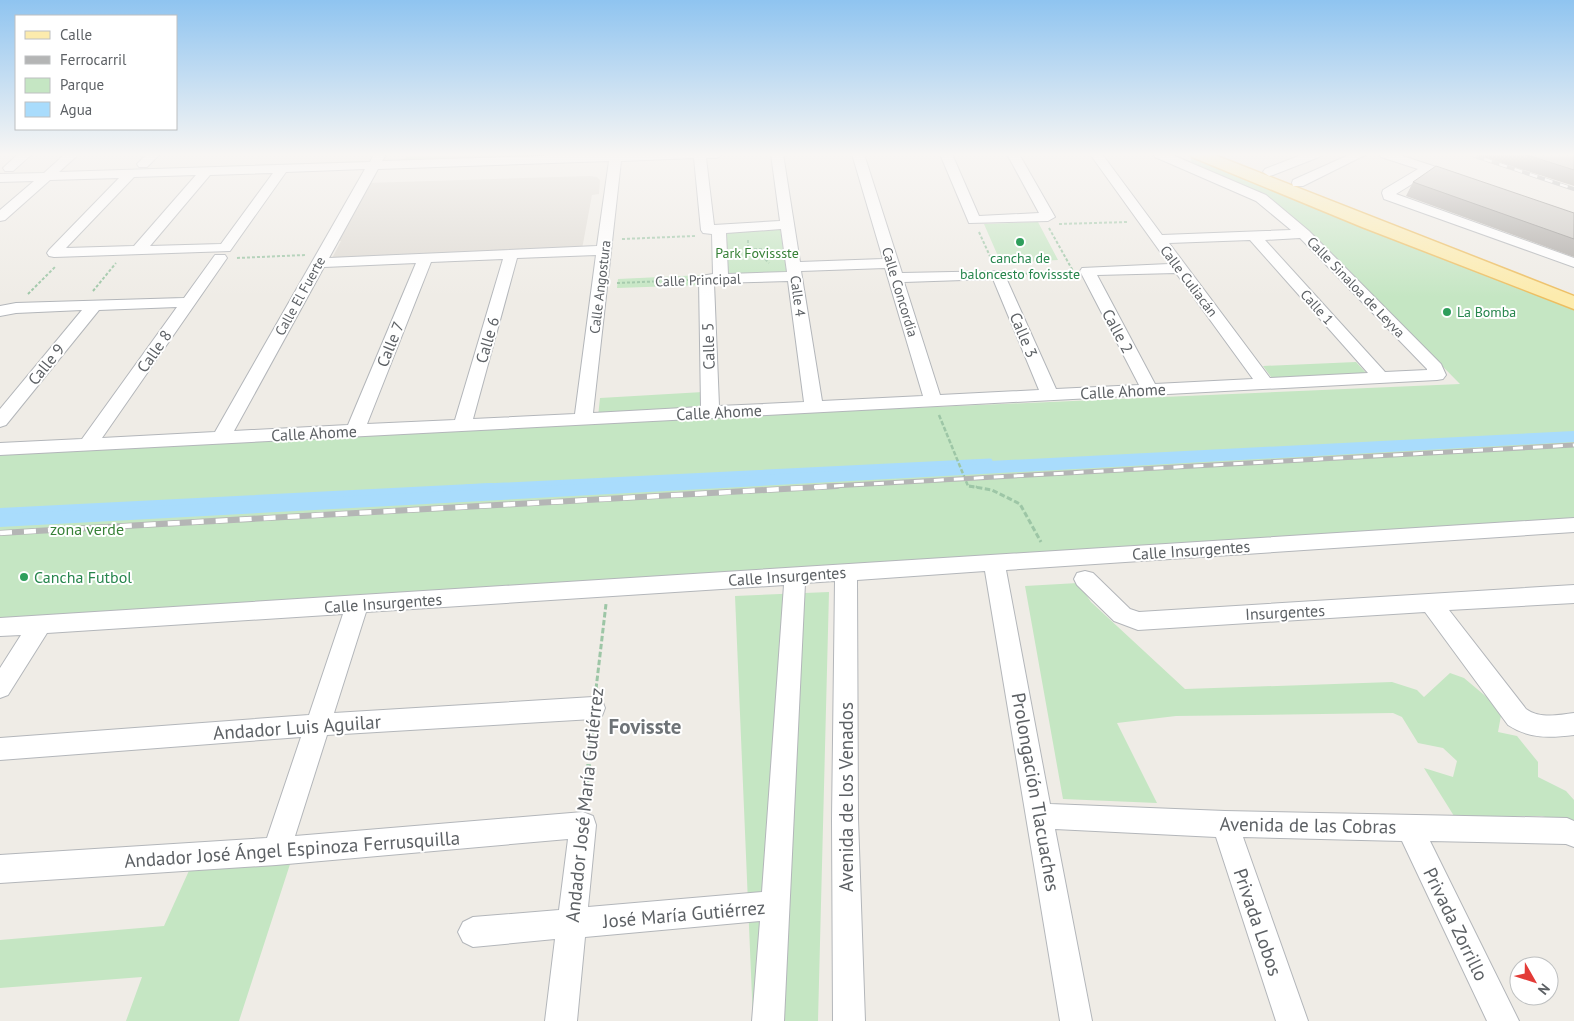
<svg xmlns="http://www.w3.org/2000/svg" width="1574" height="1021" viewBox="0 0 1574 1021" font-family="'PT Sans',sans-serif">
	<rect width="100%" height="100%" fill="#efece6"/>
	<path fill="#dfdbd4" d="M590,176L597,177L600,180L599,194L592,195L582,249L331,260L341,241H336L366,183Z"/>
	<path fill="#c5e6c3" d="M500,154H661L400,161L407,157Z
		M1192,158L1574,306V521L1048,556L0,618V450L88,444L1460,384L1309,231L1266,196L1190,162Z
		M363,161L368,162L0,176V174Z
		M1038,222L1058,260L1001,263L984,224Z
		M780,228L787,276L723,280L720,230Z
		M703,275V285L617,288L618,279Z
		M1356,362L1369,376L1274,381L1263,366Z
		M703,392V412L598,417L600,398Z
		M1078,583L1091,602L1185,689L1392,682L1417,690L1424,697L1450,673L1464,678L1502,710L1498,732L1517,736L1538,762V777L1566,791L1574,800V826L1542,816H1454L1424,768L1453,777L1457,761L1443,748L1418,743L1402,717L1393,713L1176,716L1117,723L1157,803L1063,799L1025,586Z
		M829,592L818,1021H753L735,596Z
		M293,855L239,1021H126L142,977L0,988V940L164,926L192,864Z"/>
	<path fill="#a9dcfc" d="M1574,431V442L0,527V512Z"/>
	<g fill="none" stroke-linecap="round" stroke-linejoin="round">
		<path stroke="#a9dcfc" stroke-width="5" d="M466,487L990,461"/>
		<path stroke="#a9dcfc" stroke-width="6" d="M0,511L491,486"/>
		<defs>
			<path id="minor" d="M18,154H32L13,171H5L3,168Z
				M65,154H79L59,172L370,162L374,154H384L385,156L382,161L602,154H723L717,158H706L714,225L780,221L771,154H783L800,262L883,259L852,154H864L902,273L1003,271L1056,389L1139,385L1080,271L1082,268L1169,264L1090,154H1102L1162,235L1291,230L1256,201L1155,157L1153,154H1170L1266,195L1309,231L1441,364L1446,375L1443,379L1437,380L0,455V443L82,439L177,307L99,310L6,425L0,427V409L82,310L16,313L0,316V306L16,303L184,298L215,255H225L227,258L102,438L215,432L365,169L286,172L230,251L54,257L49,256L47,253L49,250L119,178L50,180L5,220L0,221V210L34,181L0,182V174L44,173ZM694,158L701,230L703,233L712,234L713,274L701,276L699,279L701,407L593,413L621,161ZM609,161L597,246L329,258L378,169ZM273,173L221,244L150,246L210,175ZM196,175L134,246L66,248L134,177ZM781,229L787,272L728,274L726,233ZM1300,238L1427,369V370L1385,372L1265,240ZM1250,240L1368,373L1270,378L1169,243ZM596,255L575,414L473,419L517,258ZM503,259L455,420L367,424L431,262ZM416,263L348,425L234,431L324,267ZM885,268L923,396L822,401L801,271ZM1176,273L1253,379L1155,384L1097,275ZM993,279L1039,390L940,395L904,282ZM788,281L804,402L719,406L714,283Z
				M147,154H160L147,167H139L137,164Z
				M940,154H952L979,216L1039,213L1007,154H1019L1055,217L1048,221L969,223Z
				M1304,154H1321L1319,157L1273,175L1269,176L1263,172L1265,169Z
				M1351,154H1367L1303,186H1293L1292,183L1293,180Z
				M1379,154H1397L1439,168L1441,171L1435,175L1430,173L1396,194L1574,258V267L1384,199L1382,193L1383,190L1418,169L1381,157Z
				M1574,518V532L1006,570L1050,804L1225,811L1567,818L1574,821V847L1566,844L1430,841L1519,1021H1487L1402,841L1243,837L1308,1021H1276L1216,837L1055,829L1092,1021H1060L985,571L857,580L858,819L865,1021H833L832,819L835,581L805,583L784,1021H752L760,921L585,937L577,1021H545L555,939L473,947L463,942L458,932L463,922L473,917L559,910L568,839L276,865L0,883V855L267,838L301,737L0,760V738L309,715L343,614L47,633L8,695L0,698V668L21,635L0,636V618ZM784,585L762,892L588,907L596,825L593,816L583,812L295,836L327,735L593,719L602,716L605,708L602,700L593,697L334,713L366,612Z
				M1085,571L1093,573L1130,609L1139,612L1574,585V603L1449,610L1526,709C1540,719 1558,715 1574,713V735C1550,738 1529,739 1508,725L1425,612L1138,630L1114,621L1077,585L1074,579L1077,573Z"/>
			<path id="major" d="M1190,154H1212L1574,296V309L1362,227L1192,157Z"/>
		</defs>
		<use href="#minor" stroke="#b3b6ba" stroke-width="2"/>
		<use href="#major" stroke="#edbe61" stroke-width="3"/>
		<path stroke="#9dc6a6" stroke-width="2" stroke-dasharray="3 2" stroke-linecap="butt" d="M1059,224L1128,222
			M1049,228L1073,271
			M979,232L993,263
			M622,239L695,236
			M748,240V249H764L766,260L769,263
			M237,258L305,255
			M1014,274L1073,272
			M617,283L690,280
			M93,291L116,263
			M28,294L55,267"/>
		<path stroke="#9dc6a6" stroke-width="2.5" stroke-dasharray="4.5 2" stroke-linecap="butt" d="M939,415L968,486L977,487"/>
		<path stroke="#9dc6a6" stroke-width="3" stroke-dasharray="5.5 2.5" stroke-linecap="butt" d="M969,486L992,490L1020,504L1041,542
			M596,689L606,604"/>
		<path stroke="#9dc6a6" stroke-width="4.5" stroke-dasharray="7 4" stroke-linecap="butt" d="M585,804L592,728"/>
		<use href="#minor" fill="#fff" fill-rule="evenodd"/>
		<use href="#major" fill="#fcebad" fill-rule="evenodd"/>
		<defs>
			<path id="rail-far2" d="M1469,154L1574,189"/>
			<path id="rail-far1" d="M814,487L1574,445"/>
			<path id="rail" d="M0,533L837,486"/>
		</defs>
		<use href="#rail-far2" stroke="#b4b5b5" stroke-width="4"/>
		<use href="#rail-far1" stroke="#b4b5b5" stroke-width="5"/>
		<use href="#rail" stroke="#b4b5b5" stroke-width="6"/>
		<use href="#rail-far2" stroke="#fff" stroke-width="2.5" stroke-dasharray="8" stroke-linecap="butt"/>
		<use href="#rail-far1" stroke="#fff" stroke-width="3" stroke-dasharray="10" stroke-linecap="butt"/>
		<use href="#rail" stroke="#fff" stroke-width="4.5" stroke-dasharray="12" stroke-linecap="butt"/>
	</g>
	<path fill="#aeaba7" d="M1474,154H1574V186Z
		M1413,182L1574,213V257L1406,196Z"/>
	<path fill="#cac7c2" stroke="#8d8b88" d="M1524,154H1574V170Z
		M1436,166L1574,213V239L1413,182Z"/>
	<linearGradient id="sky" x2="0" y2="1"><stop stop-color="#8fc4f0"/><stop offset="0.52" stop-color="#f8f6f4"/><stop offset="1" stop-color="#f8f6f4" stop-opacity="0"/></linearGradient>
	<rect width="1574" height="297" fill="url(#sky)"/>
	<g fill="#2e9e5b" stroke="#fff" stroke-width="2">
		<circle cx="1020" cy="242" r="5"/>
		<circle cx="1447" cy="312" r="5"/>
		<circle cx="24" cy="577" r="5"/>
	</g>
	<g text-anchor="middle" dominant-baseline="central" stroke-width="4" stroke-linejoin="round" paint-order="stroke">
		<g font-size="14" fill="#388238" stroke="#fff">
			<text x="757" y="253">Park Fovissste</text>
		</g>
		<g font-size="14" fill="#27864d" stroke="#fff">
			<text x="1020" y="258">cancha de<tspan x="1020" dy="16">baloncesto fovissste</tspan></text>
			<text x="1457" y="312" text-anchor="start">La Bomba</text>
		</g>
		<g font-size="14" fill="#5d6165" stroke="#fff">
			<text transform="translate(698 280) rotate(-2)">Calle Principal</text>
			<text transform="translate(1189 281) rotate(53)">Calle Culiacán</text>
			<text transform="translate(600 287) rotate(-83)">Calle Angostura</text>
			<text transform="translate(1356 287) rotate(46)">Calle Sinaloa de Leyva</text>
			<text transform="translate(900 292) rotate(73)">Calle Concordia</text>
			<text transform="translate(300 296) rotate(-61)">Calle El Fuerte</text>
			<text transform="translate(798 296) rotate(82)">Calle 4</text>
			<text transform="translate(1317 307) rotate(48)">Calle 1</text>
		</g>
		<g font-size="16" fill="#5d6165" stroke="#fff">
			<text transform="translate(1118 331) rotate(62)">Calle 2</text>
			<text transform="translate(1024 335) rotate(67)">Calle 3</text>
			<text transform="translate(487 340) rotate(-74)">Calle 6</text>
			<text transform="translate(390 344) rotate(-68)">Calle 7</text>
			<text transform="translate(708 346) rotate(-92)">Calle 5</text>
			<text transform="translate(154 351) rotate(-55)">Calle 8</text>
			<text transform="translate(46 364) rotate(-51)">Calle 9</text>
			<text transform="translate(1123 391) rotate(-3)">Calle Ahome</text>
			<text transform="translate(719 412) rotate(-3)">Calle Ahome</text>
			<text transform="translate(314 433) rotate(-3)">Calle Ahome</text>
			<text transform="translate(1191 550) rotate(-4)">Calle Insurgentes</text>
			<text transform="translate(787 576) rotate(-4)">Calle Insurgentes</text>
			<text transform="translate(383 603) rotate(-4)">Calle Insurgentes</text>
			<text transform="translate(1285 612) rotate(-3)">Insurgentes</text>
		</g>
		<g font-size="16" fill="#388238" stroke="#fff">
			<text x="87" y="529">zona verde</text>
		</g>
		<g font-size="16" fill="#27864d" stroke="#fff" text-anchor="start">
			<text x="34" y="577">Cancha Futbol</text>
		</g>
		<g font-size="19" fill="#5d6165" stroke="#fff">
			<text transform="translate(297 727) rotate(-4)">Andador Luis Aguilar</text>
			<text transform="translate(1036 792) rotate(80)">Prolongación Tlacuaches</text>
			<text transform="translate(846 797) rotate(-90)">Avenida de los Venados</text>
			<text transform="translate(584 805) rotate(-84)">Andador José María Gutiérrez</text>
			<text transform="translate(1308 825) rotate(1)">Avenida de las Cobras</text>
			<text transform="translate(292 849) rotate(-4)">Andador José Ángel Espinoza Ferrusquilla</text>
			<text transform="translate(684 914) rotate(-5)">José María Gutiérrez</text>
			<text transform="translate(1258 922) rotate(71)">Privada Lobos</text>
			<text transform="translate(1456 924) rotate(64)">Privada Zorrillo</text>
		</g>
		<g font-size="21" font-weight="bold" fill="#6e7377" stroke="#fff">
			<text x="645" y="726">Fovisste</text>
		</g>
	</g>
	<rect x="15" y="15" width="162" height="115" fill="#ffffff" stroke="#bec0c1"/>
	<rect x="25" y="31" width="25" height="8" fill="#fcebad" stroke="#bec0c1"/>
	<text x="60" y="40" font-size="15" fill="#5d6165">Calle</text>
	<rect x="25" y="56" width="25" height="8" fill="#b4b5b5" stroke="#bec0c1"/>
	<text x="60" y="65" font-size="15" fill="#5d6165">Ferrocarril</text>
	<rect x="25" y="78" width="25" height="15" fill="#c5e6c3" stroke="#bec0c1"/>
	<text x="60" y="90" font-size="15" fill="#5d6165">Parque</text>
	<rect x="25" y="102" width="25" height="15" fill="#a9dcfc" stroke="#bec0c1"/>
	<text x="60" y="115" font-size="15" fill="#5d6165">Agua</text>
	<g transform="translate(1534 981) rotate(129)"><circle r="24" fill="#ffffff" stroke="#bec0c1"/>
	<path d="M0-4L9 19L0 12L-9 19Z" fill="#e33b37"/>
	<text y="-8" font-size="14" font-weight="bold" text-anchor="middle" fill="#5d6165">N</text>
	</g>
</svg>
